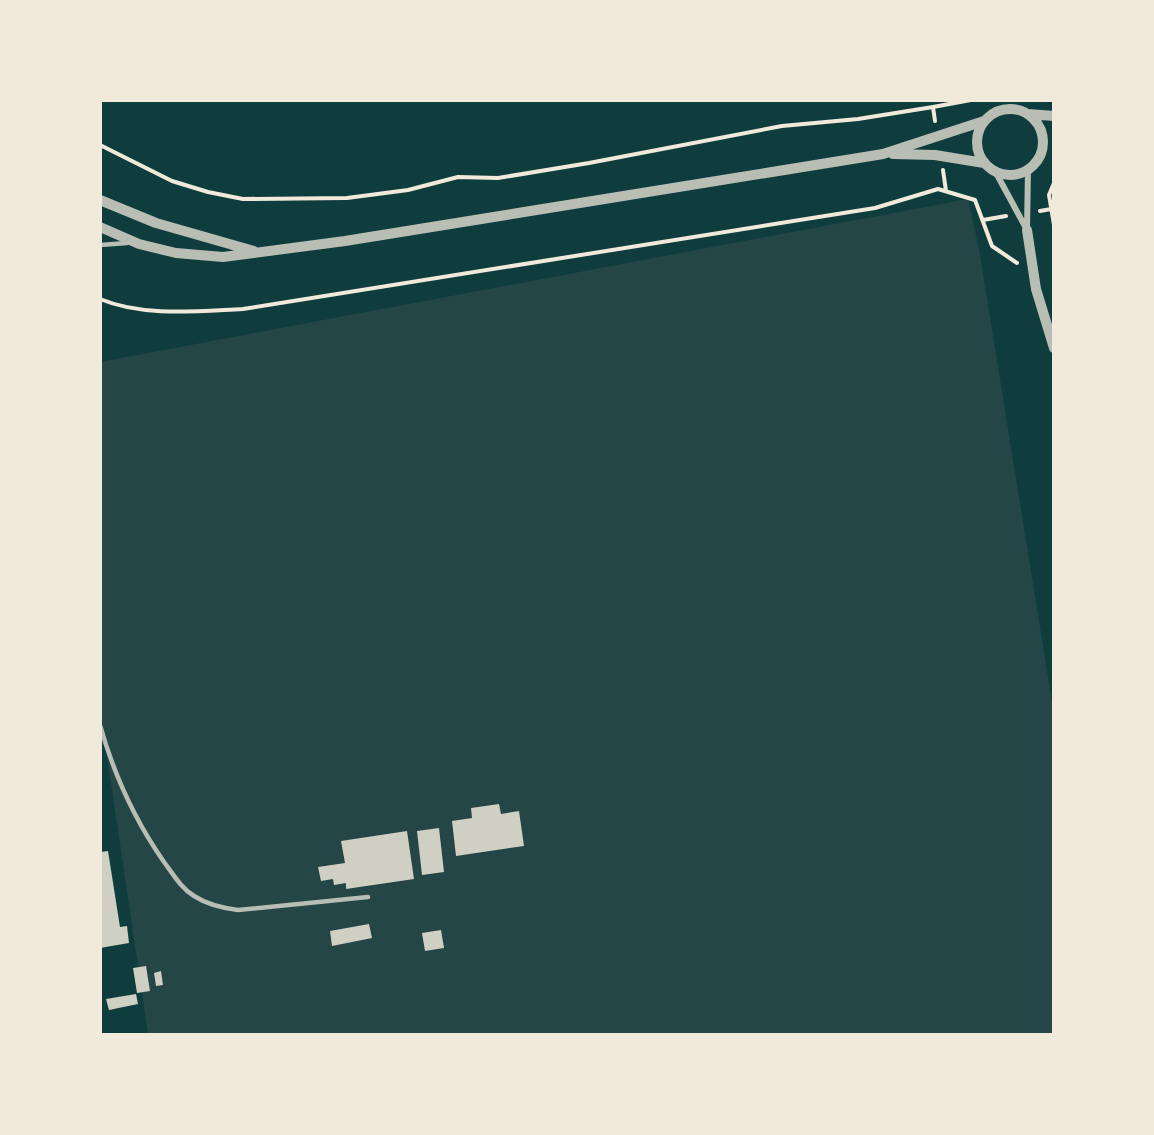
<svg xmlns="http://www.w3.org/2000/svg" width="1154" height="1135" viewBox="0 0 1154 1135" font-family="'Playfair Display',serif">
	<rect width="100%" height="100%" fill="#0f3d3e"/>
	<path fill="#244646" d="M968,199L979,249L1053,708V1034H148L100,708V362Z"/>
	<path fill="#cfcfc3" d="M499,804L501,814L519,811L524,846L456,856L452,821L472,818L471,808Z
		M439,828L444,872L422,875L417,831Z
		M407,831L414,879L346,889V883L334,885L333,879L321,881L318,867L345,863L341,841Z
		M108,851L120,927L127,926L129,943L100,948V852Z
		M369,924L372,938L332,946L330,931Z
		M441,930L444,948L425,951L422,933Z
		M146,966L150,991L137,993L133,968Z
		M161,971L163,985L156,986L154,973Z
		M136,994L138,1004L109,1010L106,999Z"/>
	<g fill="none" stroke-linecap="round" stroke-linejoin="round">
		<path stroke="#f1e9da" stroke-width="4" d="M935,121L933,107L971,100
			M100,145L172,181L208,192L243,199L347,198L408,190L458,177L498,178L589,163L782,126L858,119L933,107
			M943,170L946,191
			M1054,183L1049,195L1054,225
			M1040,211L1051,209
			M983,220L1006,216
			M100,299C143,317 197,311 243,309L875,208L938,189L975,200L992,246L1017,263"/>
		<path stroke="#b8beb3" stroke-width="4.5" d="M100,245L127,243
			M100,725C114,775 134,819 164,862C173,874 181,888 194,896C208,905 222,908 238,910L368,897"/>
		<path stroke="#b8beb3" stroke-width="6" d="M995,171L1027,230
			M1027,229L1028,169"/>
		<path stroke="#b8beb3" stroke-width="10" d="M977 142a33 33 0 1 1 66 0a33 33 0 1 1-66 0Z
			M1028,114L1054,116
			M893,154L935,155L984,163
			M100,200L156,223L254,251
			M100,227L139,244L176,253L223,257L345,241L883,154L984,121
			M1027,230L1036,289L1054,348"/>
	</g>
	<rect width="1154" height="1135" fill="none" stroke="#f1e9da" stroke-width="204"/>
</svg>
